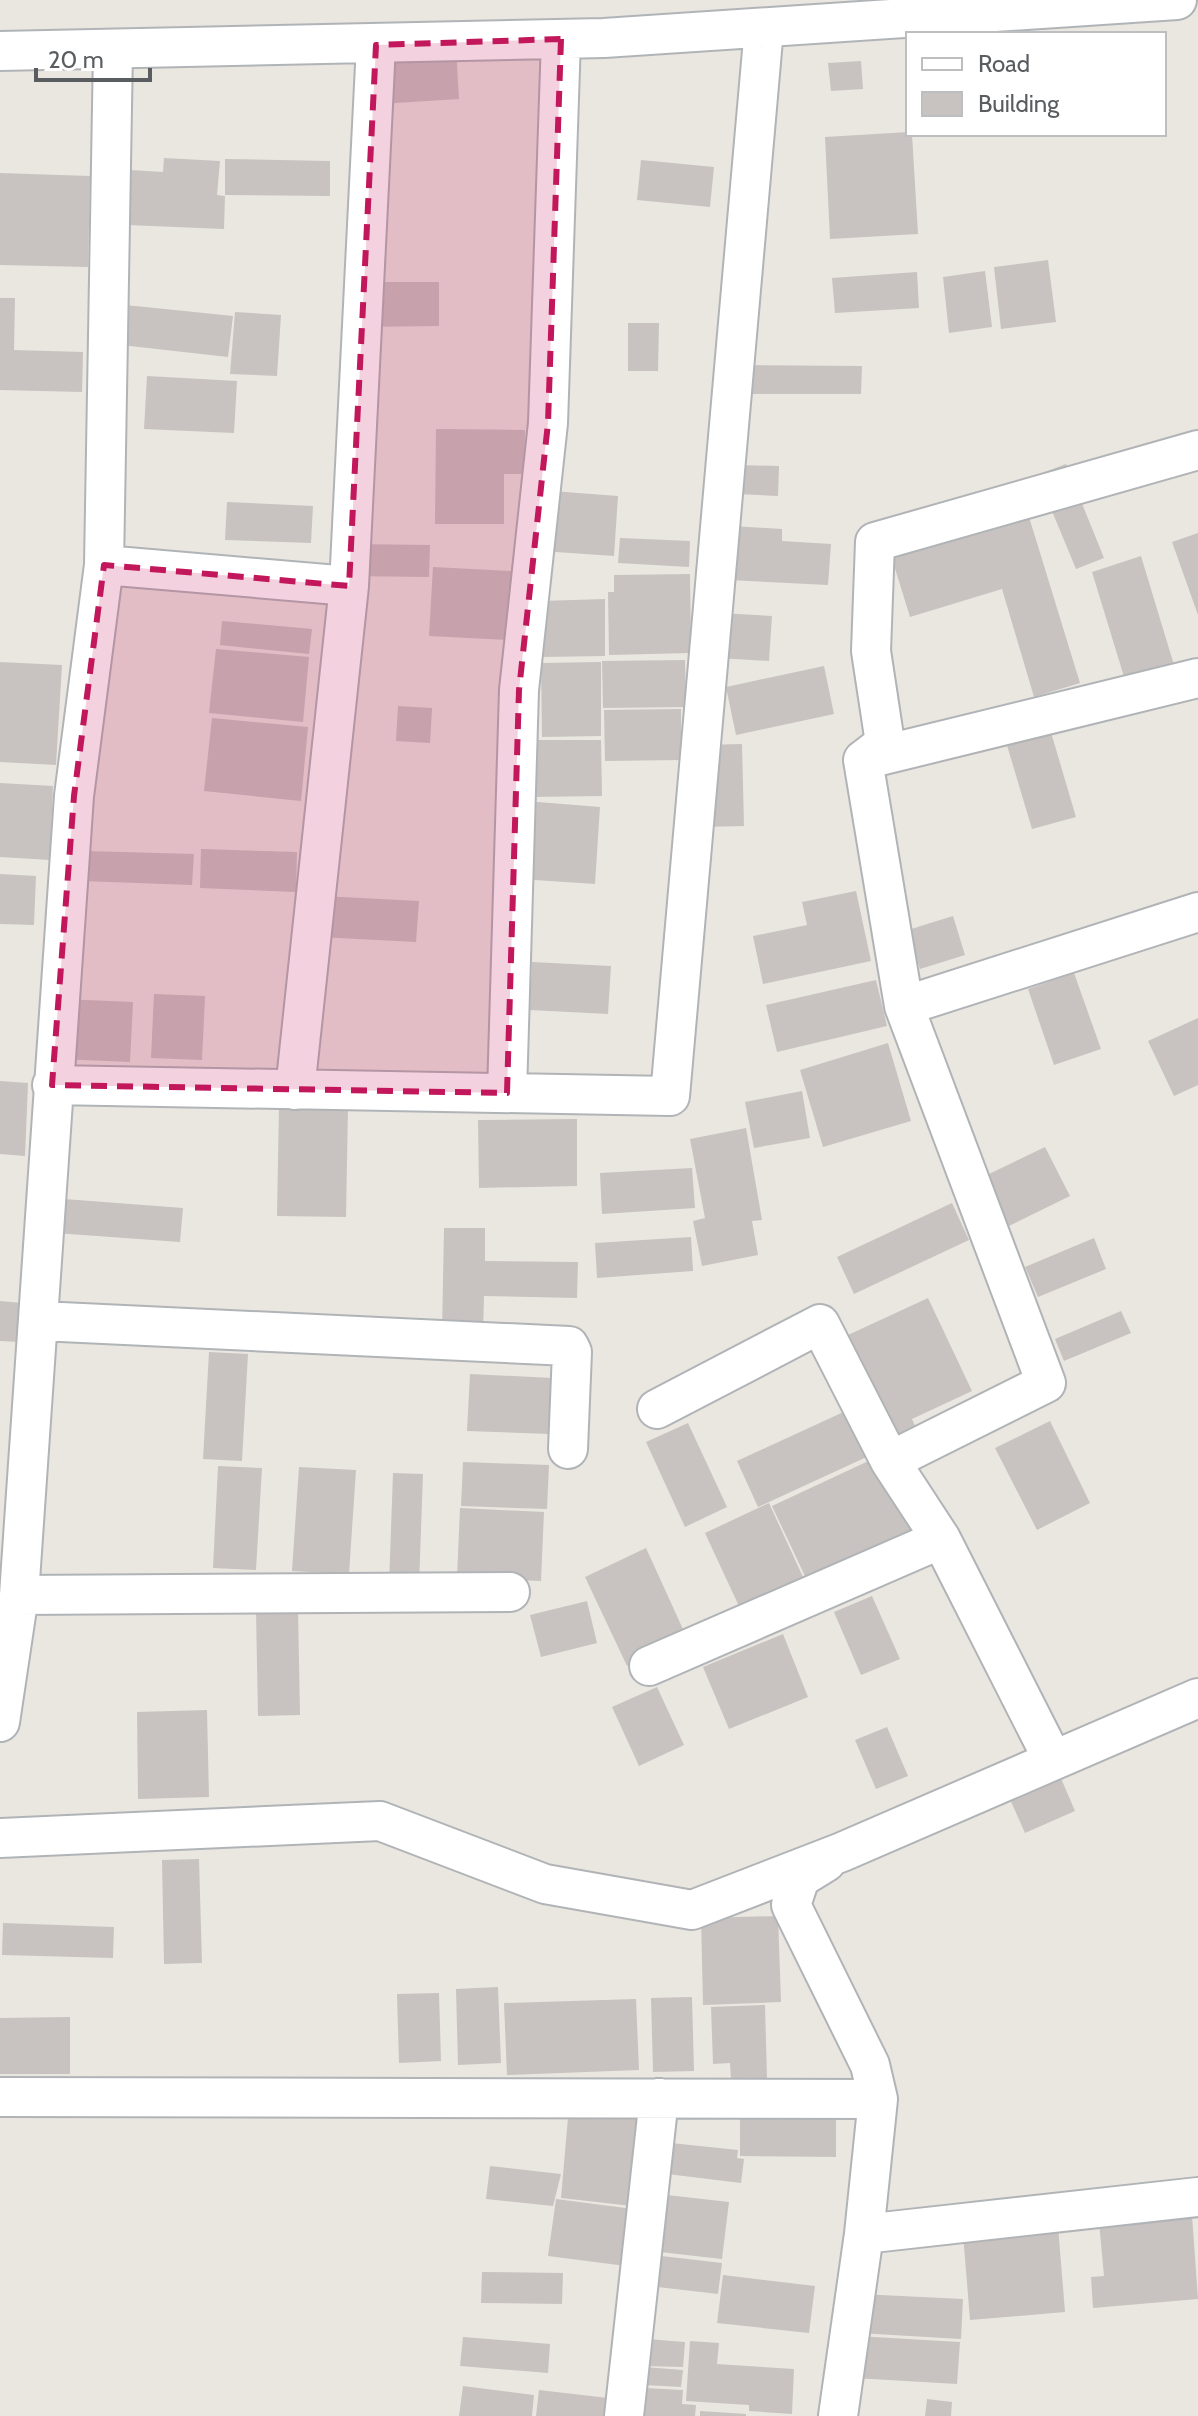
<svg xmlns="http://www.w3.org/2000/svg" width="1198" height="2416" viewBox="0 0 1198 2416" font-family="Cabin,sans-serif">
	<rect width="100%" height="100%" fill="#eae6e0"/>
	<path fill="#c8c3c0" d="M456,48L459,99L364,105L361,54Z
		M861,61L863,89L831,91L828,63Z
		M908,132L912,134L918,234L830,239L825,137Z
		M164,158L220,161L217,195L225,196L224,229L127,225L130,170L163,172Z
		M225,159L330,161V196L225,195Z
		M641,160L714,167L710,207L637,200Z
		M0,173L90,176L88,267L0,265Z
		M1048,260L1056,322L1001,329L994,267Z
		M985,271L992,327L949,333L943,277Z
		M917,272L919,308L835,313L832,278Z
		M353,282H439V326L353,327Z
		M0,298H15L14,350L83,352L82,392L0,390Z
		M116,304L233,316L228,357L112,344Z
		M235,312L281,315L277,376L230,374Z
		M628,323H659L658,371H628Z
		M745,365L862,366L861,394H744Z
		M147,376L237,381L234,433L144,429Z
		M436,429L525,430L524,474H504V524H435Z
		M1066,464L1104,558L1076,569L1037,475Z
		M737,465L779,466L778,496L736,494Z
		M1018,481L1080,683L1034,697L1002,589L910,617L881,523Z
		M538,490L618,496L614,556L541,551Z
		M227,502L313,506L311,543L225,540Z
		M732,526L782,529V541L831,544L828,585L729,580Z
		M1198,533V615L1172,542Z
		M620,538L690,541L689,567L618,563Z
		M349,544L430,545L429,577L348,576Z
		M1141,556L1174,665L1125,680L1092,572Z
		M433,567L512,571L508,640L429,636Z
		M690,574L691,653L609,655L608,592H614V575Z
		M605,599V656L542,657L541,601Z
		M721,613L772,616L769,661L718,658Z
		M222,621L312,629L309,654L220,645Z
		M216,649L309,657L303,722L209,713Z
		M685,660L686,707L603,708L602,661Z
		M0,662L62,665L56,765L0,762Z
		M601,662V736L542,737L541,663Z
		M824,666L834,714L736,735L726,687Z
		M398,706L432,708L430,743L396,741Z
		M681,709V760L605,761L604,710Z
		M212,718L308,727L301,801L204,791Z
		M1050,729L1076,817L1032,829L1006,742Z
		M530,740H601L602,796L531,797Z
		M742,744L744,826L703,827V745Z
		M0,783L53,786L50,860L0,857Z
		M525,801L600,807L595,884L520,879Z
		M201,849L297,852L296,892L200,888Z
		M84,851L194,854L192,885L82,881Z
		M0,874L36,876L34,925L0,924Z
		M856,891L871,961L763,984L753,936L807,925L802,902Z
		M321,896L419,901L416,942L319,937Z
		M953,916L965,955L920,969L908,930Z
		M532,962L611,966L608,1014L530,1010Z
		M1074,973L1101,1049L1054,1065L1028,989Z
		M876,980L887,1026L777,1052L766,1005Z
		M154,994L205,996L202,1060L151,1058Z
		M62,999L133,1002L130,1062L59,1059Z
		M1198,1018V1085L1174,1096L1148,1041Z
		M888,1043L911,1121L823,1147L800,1070Z
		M0,1081L28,1083L25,1156L0,1154Z
		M802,1091L810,1138L754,1148L745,1102Z
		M279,1105L348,1106L346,1217L277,1216Z
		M577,1119V1186L479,1188L478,1120Z
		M746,1128L762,1220L752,1221L758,1255L702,1266L693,1221L705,1218L690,1139Z
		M1045,1147L1070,1196L1009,1226L985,1176Z
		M692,1168L695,1208L602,1214L600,1173Z
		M51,1198L183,1208L180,1242L55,1233Z
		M952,1203L969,1240L854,1294L837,1257Z
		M444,1228H485V1261L578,1262L577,1298L484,1296L483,1332L442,1331Z
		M691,1237L693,1271L597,1278L595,1243Z
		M1094,1238L1106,1269L1038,1297L1025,1267Z
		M928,1298L972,1391L912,1419L919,1435L886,1450L835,1341Z
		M0,1301L22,1303L20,1342L0,1341Z
		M1121,1311L1131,1333L1064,1361L1055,1339Z
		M209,1352L248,1354L242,1461L203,1459Z
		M470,1374L553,1378L550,1434L467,1431Z
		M850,1409L871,1455L758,1507L737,1461Z
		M1050,1421L1090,1503L1037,1530L995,1448Z
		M688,1423L727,1507L685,1527L646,1442Z
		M877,1457L917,1542L812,1591L772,1506Z
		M463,1462L549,1465L547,1509L461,1506Z
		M218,1466L262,1468L256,1570L213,1568Z
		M299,1467L356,1470L349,1574L292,1571Z
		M393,1473L423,1474L419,1586L389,1585Z
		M769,1503L808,1588L744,1617L705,1533Z
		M460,1508L544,1512L541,1581L457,1578Z
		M646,1548L687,1638L627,1666L585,1577Z
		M872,1596L900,1659L861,1675L834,1612Z
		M587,1601L597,1643L541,1657L530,1615Z
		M298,1609L300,1715L258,1716L256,1611Z
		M783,1634L808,1697L729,1729L703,1667Z
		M657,1687L684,1745L639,1766L612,1707Z
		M207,1710L209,1797L138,1799L137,1712Z
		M887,1727L908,1776L876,1789L855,1740Z
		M1060,1776L1075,1811L1025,1833L1009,1797Z
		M199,1859L202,1963L164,1964L162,1860Z
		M778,1916L781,2002L703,2005L701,1918Z
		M3,1923L114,1927L113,1958L2,1955Z
		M498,1987L501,2063L458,2065L456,1989Z
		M439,1993L441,2061L399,2063L397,1994Z
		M692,1997L694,2071L653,2072L651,1998Z
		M636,1999L639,2070L507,2075L504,2003Z
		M765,2005L767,2078L731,2079L730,2063L713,2064L711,2007Z
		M70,2017V2074H0V2018Z
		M740,2102H836V2157L740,2156Z
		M569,2106L642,2115L632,2206L561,2198Z
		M671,2143L738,2150L737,2158L744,2159L741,2183L667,2174Z
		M490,2166L561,2174L553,2206L486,2199Z
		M658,2194L729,2202L722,2259L651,2251Z
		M556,2199L633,2209L626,2266L548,2256Z
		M1192,2215L1198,2299L1093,2308L1091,2277L1104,2276L1099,2222Z
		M1058,2226L1065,2312L970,2320L963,2234Z
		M653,2255L722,2263L718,2294L649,2286Z
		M482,2272L563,2273L562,2304L481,2303Z
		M723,2275L815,2286L809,2333L717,2323Z
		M860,2294L963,2299L961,2339L858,2333Z
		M856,2336L960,2342L957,2384L854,2378Z
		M463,2337L550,2344L548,2373L460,2366Z
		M647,2339L685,2342L683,2367L645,2366Z
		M690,2341L719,2343L717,2364L794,2369L792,2414L749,2411V2405L686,2401Z
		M644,2367L683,2370L681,2387L643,2385Z
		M463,2386L534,2395L532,2416H459Z
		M645,2388L683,2390L682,2404L696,2405L695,2416H643Z
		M539,2390L608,2398L605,2416H536Z
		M927,2399L952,2402L951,2416H925Z
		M700,2411L746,2414V2416H700Z"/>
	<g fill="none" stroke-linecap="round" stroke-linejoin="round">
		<defs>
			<path id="minor" d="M0,51L604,38L1177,0
				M104,565L349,586
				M863,760L885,743L871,651L875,542L1198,450
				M904,1006L1198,912
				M52,1085L670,1096L764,28
				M295,1090L349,586L376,45
				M507,1093L519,690L548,423L561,39
				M40,1321L569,1346L572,1352L568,1449
				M657,1409L820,1324L890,1461
				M19,1595L510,1592
				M649,1666L941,1539
				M0,1722L19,1595L74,796L104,565L113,50
				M1052,1758L941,1539L890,1461L1046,1383L904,1006L863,760L1198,678
				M0,1838L380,1821L545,1884L692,1910L842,1852L1198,1698
				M826,1862L800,1878L791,1905L870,2065L878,2099L864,2234L838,2416
				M0,2097L878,2099
				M864,2234L1198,2197
				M624,2416L659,2098"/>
		</defs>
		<use href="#minor" stroke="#b1b4b7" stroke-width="42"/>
		<use href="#minor" stroke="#fff" stroke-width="38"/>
	</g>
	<path fill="#c2185b" fill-opacity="0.2" stroke="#c2185b" stroke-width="6" stroke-dasharray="16 10" stroke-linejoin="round" d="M561,39L548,423L519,690L507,1093L52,1085L74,796L104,565L349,586L376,45Z"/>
	<rect x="906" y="32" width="260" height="104" fill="#ffffff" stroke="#bdbebf" stroke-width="2"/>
	<rect x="922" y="58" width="40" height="12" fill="#ffffff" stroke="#bdbebf" stroke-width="2"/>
	<text x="978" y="72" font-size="24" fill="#595d60">Road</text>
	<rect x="922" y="92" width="40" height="24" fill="#c8c3c0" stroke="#bdbebf" stroke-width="2"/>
	<text x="978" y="112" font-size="24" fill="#595d60">Building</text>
	<path d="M36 68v12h114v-12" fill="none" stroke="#595d60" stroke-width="4"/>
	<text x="48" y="68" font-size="24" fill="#595d60" stroke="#ffffff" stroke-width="6" paint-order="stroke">20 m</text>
</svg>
